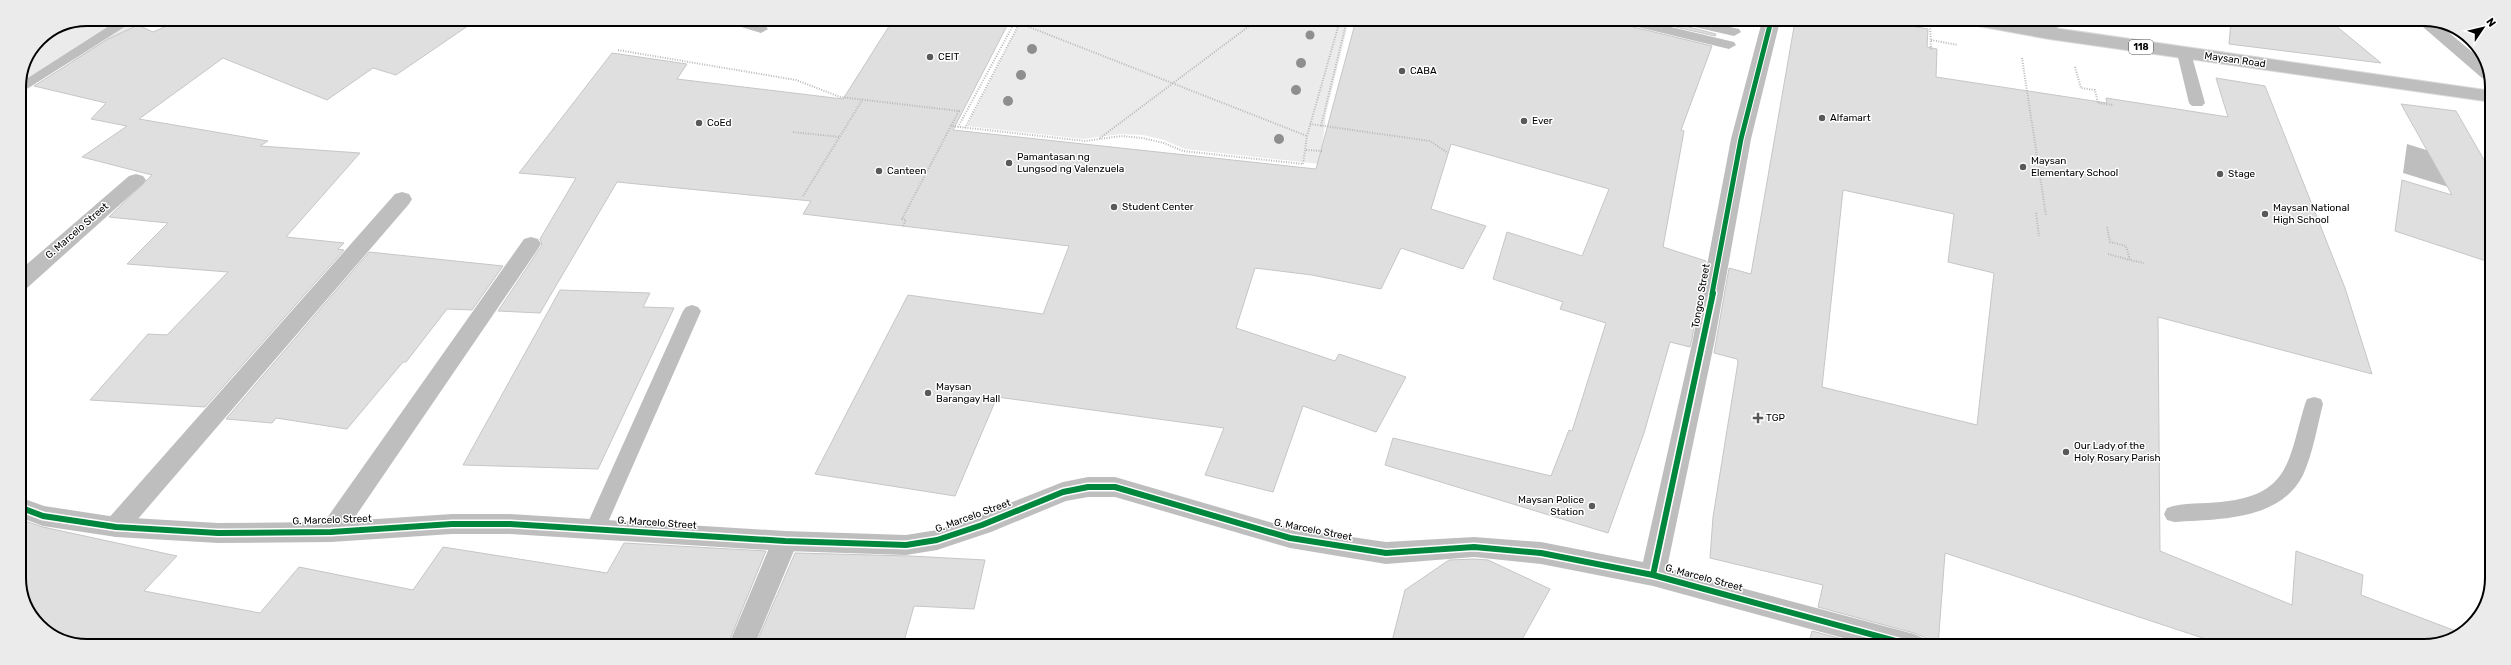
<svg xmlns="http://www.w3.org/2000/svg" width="2511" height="665" viewBox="0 0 2511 665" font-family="Rubik,sans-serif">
	<rect width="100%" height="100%" fill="#fff"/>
	<path fill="#ebebeb" d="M87,19H149L19,90C19,64 36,32 63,24C71,21 79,21 87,19Z
		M1021,20H1349L1326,114L1320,164L1185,149L1164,140L1143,135L1121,134L1083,139L967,126Z"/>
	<path fill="#bebebe" d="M2407,144L2491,170V200L2403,173Z"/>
	<path fill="#dfdfdf" stroke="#c6c6c6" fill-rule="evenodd" d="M182,19H478L396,75L373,68L327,100L223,58L139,119L268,141L260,146L360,153L286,237L344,243L338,249L344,250L205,407L90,400L148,334L167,335L228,272L127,264L168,223L109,217L152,175L82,157L127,126L91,119L106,103L34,86L108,39L138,25L153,32Z
		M893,20H1010L953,130L1316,169L1356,20H1618L1621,24L1712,46L1681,130L1684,131L1663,247L1706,261L1692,339L1690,347L1670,342L1644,433L1608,533L1385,465L1393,438L1551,476L1569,430L1572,431L1606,323L1560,309L1563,302L1493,279L1507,232L1582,256L1609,189L1451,144L1431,209L1486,226L1463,269L1401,248L1381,289L1312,275L1255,268L1236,328L1335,361L1339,354L1406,377L1376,432L1303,406L1273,492L1205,475L1224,428L997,397L955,496L815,474L908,295L1043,314L1069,246L803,214L811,201L617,182L540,313L498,311L542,245L540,239L576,178L519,173L612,53L687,64L677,79L843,99Z
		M1650,21H1678L1681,25L1716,34L1715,36Z
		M1795,21H1886L1928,29L1927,47L1937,49L1936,77L2107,103L2106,98L2228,117L2216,78L2265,86L2345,288L2372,374L2158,317L2160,551L2292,605L2296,551L2363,575L2361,595L2461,633L2424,646H2227L1945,553L1938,646H1928L1924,637L1914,633L1818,607L1823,585L1710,558L1713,517L1738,362L1737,359L1714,353L1729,268L1751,274ZM1843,190L1954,214L1948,262L1994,273L1977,425L1822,387Z
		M2231,21H2330L2381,63L2229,44Z
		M2401,104L2456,111L2491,172V266L2489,262L2395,231L2402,180L2452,195Z
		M369,252L503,266L472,310L447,309L406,362H403L347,429L276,418L272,423L226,419Z
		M560,290L650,293L643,307L674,308L598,469L463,465Z
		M19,519L43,527L177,556L144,591L260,613L299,567L413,590L443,547L607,573L624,543L766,551L728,644H70L36,623L19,582Z
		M795,553L910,556L985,560L974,609L914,606L903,645L756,644Z
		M1474,559L1488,560L1550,589L1519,645H1391L1405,590L1449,560Z
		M1812,631L1865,645H1808Z"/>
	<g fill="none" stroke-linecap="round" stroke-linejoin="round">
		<defs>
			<path id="primary" d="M1969,21H2005L2492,91V102L2049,39L1978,26L1972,25Z"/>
		</defs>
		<use href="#primary" stroke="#dbdbdb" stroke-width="2"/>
		<path stroke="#b9b9b9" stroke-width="2" stroke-dasharray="1 1.5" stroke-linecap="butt" d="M1930,21L1931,51
			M1019,23L1307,136
			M1931,40L1958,45
			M618,50L796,80L840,97L959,111L951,126
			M2022,58L2046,215
			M2075,67L2081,88L2095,90L2098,103L2114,105
			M1310,124L1430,141L1448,153
			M1321,126L1347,20
			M958,127L1016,20
			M965,128L1021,20
			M793,132L840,137
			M1100,138L1257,20
			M1306,150L1322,151
			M803,196L863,99
			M2036,213L2039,236
			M903,226L906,220L902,219L951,126L1085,141L1121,136L1142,138L1164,143L1183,151L1303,164L1307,136L1340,20
			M2107,227L2110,242L2126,246L2130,260L2144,263
			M2108,254L2130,260"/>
		<path fill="#bebebe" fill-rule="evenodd" d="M120,19H137L19,94L20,83Z
			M726,20C737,19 761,18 768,29L761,33L728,23Z
			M1619,20L1646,21L1734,42L1736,45L1729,49L1621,23Z
			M1679,21H1703L1739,29L1741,32L1734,36L1681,24Z
			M2184,49L2191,53L2205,103L2202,106H2192L2189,103L2177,53Z
			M692,305L698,307L701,311L605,529L602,535L595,537L588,535L585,529L683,311L686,307Z
			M2314,397L2321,399L2323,404C2317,427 2313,453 2303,475C2280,521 2218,519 2174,522L2167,520L2164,514L2167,508C2184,502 2203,504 2221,502C2291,495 2288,460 2305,404L2307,399Z"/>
		<path fill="#bebebe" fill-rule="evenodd" d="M2416,21H2435L2483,61L2490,79L2482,78Z
			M136,174L143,176L146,180L143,184L27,288L19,290V271L129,176Z
			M402,192L409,194L412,199L409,204L125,534L116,537L107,534L104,527L107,520L395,194Z
			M531,237L538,239L541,244L538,249L340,539L331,542L322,539L318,532L322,525L524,239Z
			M785,531L794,534L798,541L755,644H729L772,541L776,534Z"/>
		<path fill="#bebebe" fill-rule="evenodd" d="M1762,21H1780L1751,139L1715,339L1667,568L1914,634L1923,638L1927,646L1869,645L1653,586L1541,564L1474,557L1386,564L1290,548L1115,497H1088L1066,501L991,532L937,550L906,555L785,551L510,534H452L331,542L218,543L116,537L43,526L19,517V497L44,506L116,517L218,523L331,522L452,514H510L785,531L906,535L937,530L974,517L1063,482L1088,477H1115L1290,528L1386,542L1474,537L1541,542L1643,562L1693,339L1731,139Z
			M2039,21H2057L2058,34L2055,38H2043Z"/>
		<use href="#primary" fill="#bebebe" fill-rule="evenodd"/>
		<defs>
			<path id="cycleway-far1" d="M1712,294L1741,139L1771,21"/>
			<path id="cycleway" d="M19,507L43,516L116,527L218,533L331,532L452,524H510L785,541L906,545L937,540L982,525L1063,492L1088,487H1115L1290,538L1386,553L1474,547L1541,553L1653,575L1914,646
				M1653,575L1713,293"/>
		</defs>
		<use href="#cycleway-far1" stroke="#fff" stroke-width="7"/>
		<use href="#cycleway" stroke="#fff" stroke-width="9"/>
		<use href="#cycleway-far1" stroke="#00873e" stroke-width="5"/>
		<use href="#cycleway" stroke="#00873e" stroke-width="6"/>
	</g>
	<g fill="#8e8e8e">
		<circle cx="1310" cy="35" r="4.5"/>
		<circle cx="1032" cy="49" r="5"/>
		<circle cx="1301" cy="63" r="5"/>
		<circle cx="1021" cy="75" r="5"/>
		<circle cx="1296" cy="90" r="5"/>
		<circle cx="1008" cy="101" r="5"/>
		<circle cx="1279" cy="139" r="5"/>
	</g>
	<g fill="#595959" stroke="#fff" stroke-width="1.5">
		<circle cx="930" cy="57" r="4"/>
		<circle cx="1402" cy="71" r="4"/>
		<circle cx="1822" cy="118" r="4"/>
		<circle cx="1524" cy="121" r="4"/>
		<circle cx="699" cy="123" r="4"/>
		<circle cx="1009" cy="163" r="4"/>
		<circle cx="2023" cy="167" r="4"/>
		<circle cx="879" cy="171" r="4"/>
		<circle cx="2220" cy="174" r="4"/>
		<circle cx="1114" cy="207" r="4"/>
		<circle cx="2265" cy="214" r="4"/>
		<circle cx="928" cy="393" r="4"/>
		<path d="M1756 412h4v4h4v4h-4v4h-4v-4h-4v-4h4z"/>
		<circle cx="2066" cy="452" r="4"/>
		<circle cx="1592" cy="506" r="4"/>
	</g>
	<g text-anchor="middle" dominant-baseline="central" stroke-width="3" stroke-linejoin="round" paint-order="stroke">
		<rect fill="#fff" stroke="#4c4c4c" stroke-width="1" x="2129" y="40" width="24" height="14" rx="3"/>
		<g font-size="9" font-weight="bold" fill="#000">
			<text x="2141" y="47">118</text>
		</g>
		<g font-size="10" fill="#000" stroke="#fff" text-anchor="start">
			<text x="938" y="57">CEIT</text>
			<text x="1410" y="71">CABA</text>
			<text x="1830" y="118">Alfamart</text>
			<text x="1532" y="121">Ever</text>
			<text x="707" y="123">CoEd</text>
			<text x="1017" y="157">Pamantasan ng<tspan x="1017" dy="12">Lungsod ng Valenzuela</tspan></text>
			<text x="2031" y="161">Maysan<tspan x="2031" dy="12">Elementary School</tspan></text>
			<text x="887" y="171">Canteen</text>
			<text x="2228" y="174">Stage</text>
			<text x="1122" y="207">Student Center</text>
			<text x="2273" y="208">Maysan National<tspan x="2273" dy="12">High School</tspan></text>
			<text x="936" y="387">Maysan<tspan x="936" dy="12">Barangay Hall</tspan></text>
			<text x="1766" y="418">TGP</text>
			<text x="2074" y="446">Our Lady of the<tspan x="2074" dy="12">Holy Rosary Parish</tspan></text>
			<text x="1584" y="500" text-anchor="end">Maysan Police<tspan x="1584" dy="12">Station</tspan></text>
		</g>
		<g font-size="10" fill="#000" stroke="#fff">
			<text transform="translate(2235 60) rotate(8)">Maysan Road</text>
			<text transform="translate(77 231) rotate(-41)">G. Marcelo Street</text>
			<text transform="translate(1701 296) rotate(-80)">Tongco Street</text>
			<text transform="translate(973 516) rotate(-20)">G. Marcelo Street</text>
			<text transform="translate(332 520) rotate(-2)">G. Marcelo Street</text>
			<text transform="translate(657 523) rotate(4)">G. Marcelo Street</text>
			<text transform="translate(1313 530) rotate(11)">G. Marcelo Street</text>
			<text transform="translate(1704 578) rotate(15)">G. Marcelo Street</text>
		</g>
	</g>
	<path d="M0 0H2511V665H0ZM87 26H2424A61 61 0 0 1 2485 87V578A61 61 0 0 1 2424 639H87A61 61 0 0 1 26 578V87A61 61 0 0 1 87 26Z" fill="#ebebeb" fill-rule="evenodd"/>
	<path fill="none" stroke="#000" stroke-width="2" d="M87 26H2424A61 61 0 0 1 2485 87V578A61 61 0 0 1 2424 639H87A61 61 0 0 1 26 578V87A61 61 0 0 1 87 26Z"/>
	<g transform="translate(2483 28) rotate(55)" stroke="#ffffff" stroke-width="3" paint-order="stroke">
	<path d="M0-3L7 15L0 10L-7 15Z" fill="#000000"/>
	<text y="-6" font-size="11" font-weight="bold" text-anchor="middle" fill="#000000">N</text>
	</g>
</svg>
